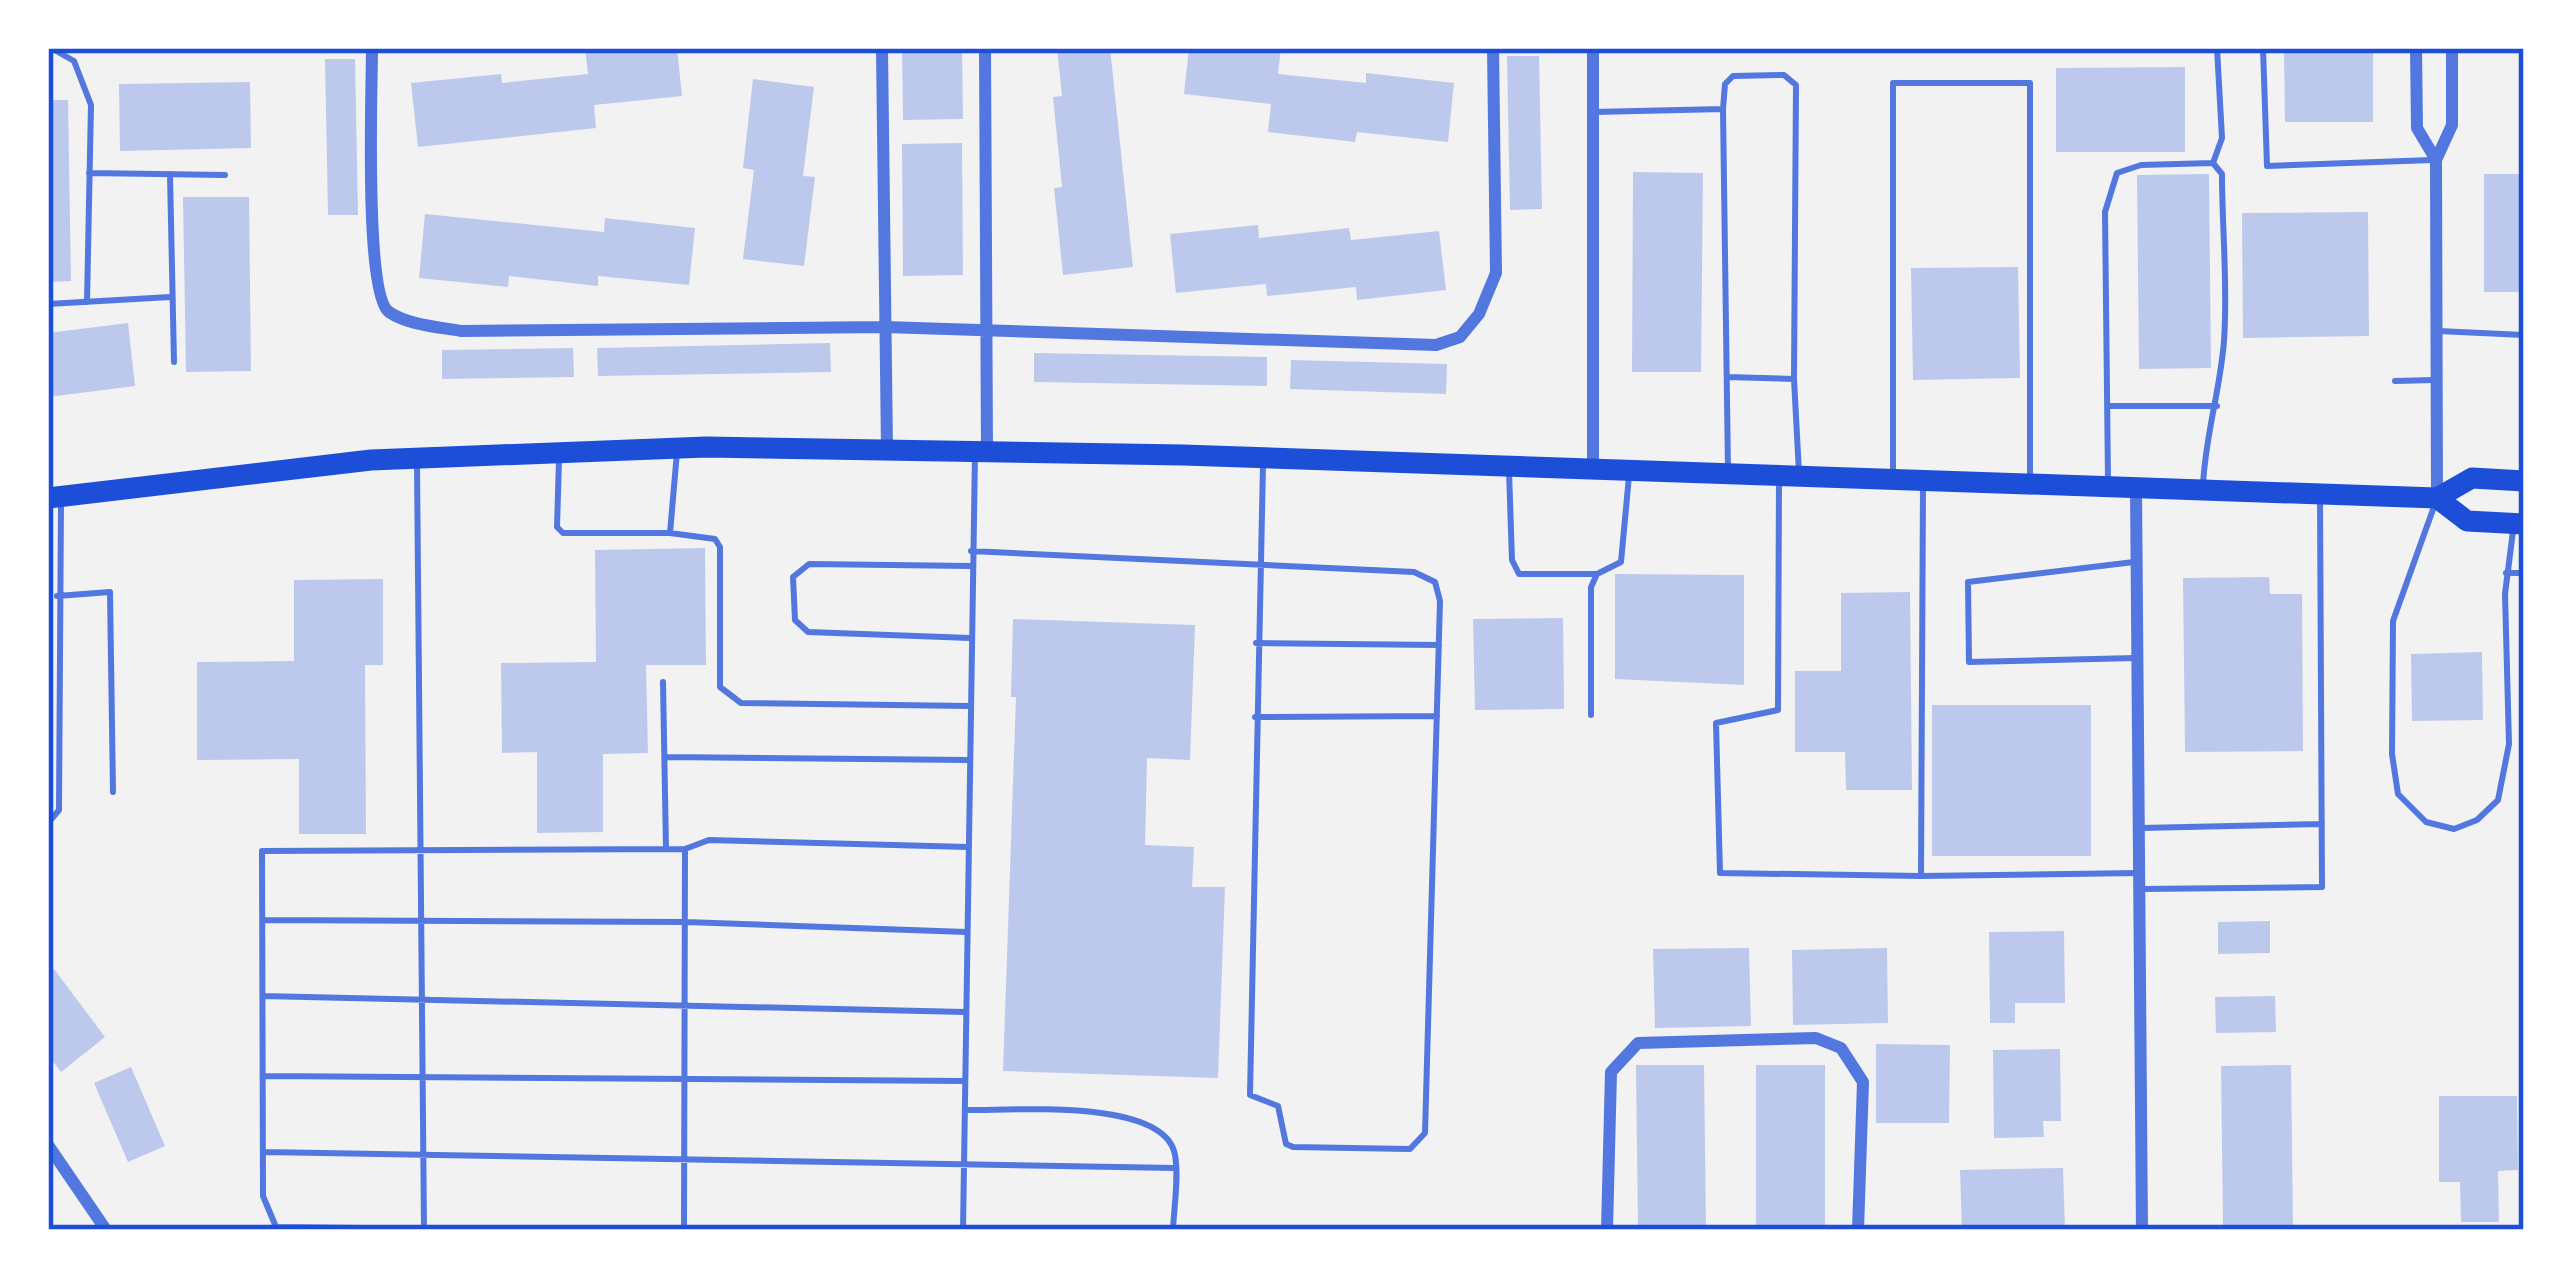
<svg xmlns="http://www.w3.org/2000/svg" width="2572" height="1278" viewBox="0 0 2572 1278" font-family="'Varela Round',sans-serif">
	<rect width="100%" height="100%" fill="#f2f2f2"/>
	<path fill="#bdc9ec" d="M585,48H677L682,96L594,105L596,128L418,147L411,83L501,74L502,83L588,74Z
		M902,48H962L963,119L903,120Z
		M1057,48H1110L1133,267L1063,275L1054,188L1062,187L1053,97L1062,96Z
		M1189,48H1281L1278,74L1366,83V73L1454,83L1448,142L1357,132L1355,142L1268,132L1271,104L1184,94Z
		M2284,48L2373,53V122H2285Z
		M1507,56H1539L1542,209L1510,210Z
		M325,59H355L358,215H328Z
		M2185,67V152H2056V68Z
		M753,79L814,87L803,176L815,177L804,266L743,259L754,170L743,168Z
		M250,82L251,148L120,151L119,84Z
		M48,100H68L71,281L48,282Z
		M962,143L963,275L903,276L902,144Z
		M1633,172L1703,173L1701,372H1632Z
		M2209,174L2211,368L2139,369L2137,175Z
		M2484,174H2524V292H2484Z
		M183,197H249L251,371L186,372Z
		M2368,212L2369,336L2243,338L2242,213Z
		M425,214L604,232L605,218L695,228L689,285L598,276V286L509,276L508,287L419,278Z
		M1258,225L1259,238L1349,228L1351,240L1439,231L1446,290L1357,300L1356,287L1267,296L1266,284L1176,293L1170,234Z
		M2018,267L2020,378L1913,380L1911,268Z
		M128,323L135,386L48,397V333Z
		M830,343L831,372L598,376L597,348Z
		M573,348L574,377L442,379V350Z
		M1034,353L1267,357V386L1034,382Z
		M1291,360L1447,364L1446,394L1290,389Z
		M705,548L706,665H646L648,753L603,754V832L537,833V752L502,753L501,663L596,662L595,550Z
		M1615,574L1744,575V685L1615,679Z
		M2269,577L2270,594H2302L2303,751L2185,752L2183,578Z
		M383,579V665H365L366,834H299V759L197,760V662L294,661V580Z
		M1910,592L1912,790H1846L1845,752H1795V671H1841V593Z
		M1563,618L1564,709L1475,710L1473,619Z
		M1013,619L1195,625L1190,760L1147,758L1145,845L1194,847L1192,887H1225L1218,1078L1003,1071L1016,697H1011Z
		M2482,652L2483,720L2412,721L2411,654Z
		M1932,705H2091V856H1932Z
		M2270,921V953L2218,954V922Z
		M2064,931L2065,1003H2015V1023H1990L1989,932Z
		M1749,948L1751,1026L1655,1028L1653,949Z
		M1887,948L1888,1023L1793,1025L1792,950Z
		M54,969L105,1037L61,1072L48,1055V973Z
		M2275,996L2276,1032L2216,1033L2215,997Z
		M1876,1044L1950,1045L1949,1123H1876Z
		M2060,1049L2061,1121H2043L2044,1137L1994,1138L1993,1050Z
		M1636,1065H1704L1706,1228H1638Z
		M1756,1065H1825V1226H1756Z
		M2291,1065L2293,1226L2223,1227L2221,1066Z
		M131,1067L165,1146L128,1162L94,1083Z
		M2439,1096H2517L2518,1170L2498,1171L2499,1222H2461L2460,1182H2439Z
		M2063,1168L2065,1230H1962L1960,1170Z"/>
	<g fill="none" stroke-linecap="round" stroke-linejoin="round">
		<path stroke="#5277de" stroke-width="6" d="M51,48L74,61L91,105L87,302
			M2263,48L2267,166L2432,160
			M1723,109L1725,84L1733,76L1784,75L1796,85L1794,379
			M1594,112L1723,109L1728,471
			M2213,163L2222,138L2217,48
			M89,173L225,175
			M170,174L174,362
			M48,304L170,297
			M2438,331L2524,335
			M1727,377L1794,379L1799,473
			M2395,381L2434,380
			M2109,406H2217
			M677,452L670,533L715,539L720,547V687L741,703L969,706
			M559,460L557,527L563,533H670
			M417,465L424,1229
			M1509,471L1512,560L1519,574H1597
			M1893,473V83H2030V479
			M1779,480L1778,710L1716,723L1720,873L1921,876L1923,484
			M2108,481L2105,212L2117,173L2141,165L2213,163L2222,174C2222,229 2228,286 2224,341C2220,392 2205,436 2203,486
			M2436,501L2393,621L2392,754L2398,794L2426,822L2454,829L2477,820L2498,800L2509,744L2505,594L2513,531
			M971,551L1414,572L1435,582L1440,601L1425,1133L1410,1149L1293,1147L1286,1144L1278,1106L1250,1095L1263,464
			M2134,562L1968,582L1969,662L2135,658
			M2506,573H2524
			M57,596L110,592L113,792
			M970,638L808,632L795,620L793,577L809,564L971,566
			M1256,643L1439,645
			M663,682L666,849
			M1591,715V587L1597,574L1621,562L1629,476
			M1255,717L1437,716
			M666,757L969,760
			M48,823L59,810L61,501
			M2141,828L2322,824
			M1921,876L2139,873
			M2141,889L2322,887L2320,497
			M263,920L685,922L966,932
			M263,996L965,1012
			M263,1076L964,1081
			M966,1110C1010,1111 1165,1097 1175,1155C1179,1177 1174,1207 1173,1230
			M263,1152L1175,1168
			M522,1230L276,1227L263,1196L262,851L685,849L709,840L968,847
			M684,1230L685,849
			M963,1230L975,454"/>
		<path stroke="#5277de" stroke-width="12" d="M372,48C372,88 364,294 389,312C408,325 439,327 461,331L884,327L1436,345L1460,337L1479,314L1496,273L1493,48
			M882,48L887,449
			M985,48L987,451
			M2416,48L2417,128L2436,160
			M1593,471V48
			M2136,487L2142,1230
			M2437,497L2436,160L2452,125V48
			M48,1145L106,1230
			M1607,1230L1611,1072L1638,1043L1816,1038L1841,1048L1863,1082L1858,1230"/>
		<path stroke="#1d4ed8" stroke-width="21" d="M48,498L371,460L706,447L1183,455L2437,498L2472,478L2524,481
			M2437,498L2467,521L2524,524"/>
	</g>
	<rect width="2572" height="1278" fill="none" stroke="#ffffff" stroke-width="102"/>
	<rect x="51" y="51" width="2470" height="1176" fill="none" stroke="#1d4ed8" stroke-width="4.5"/>
</svg>
